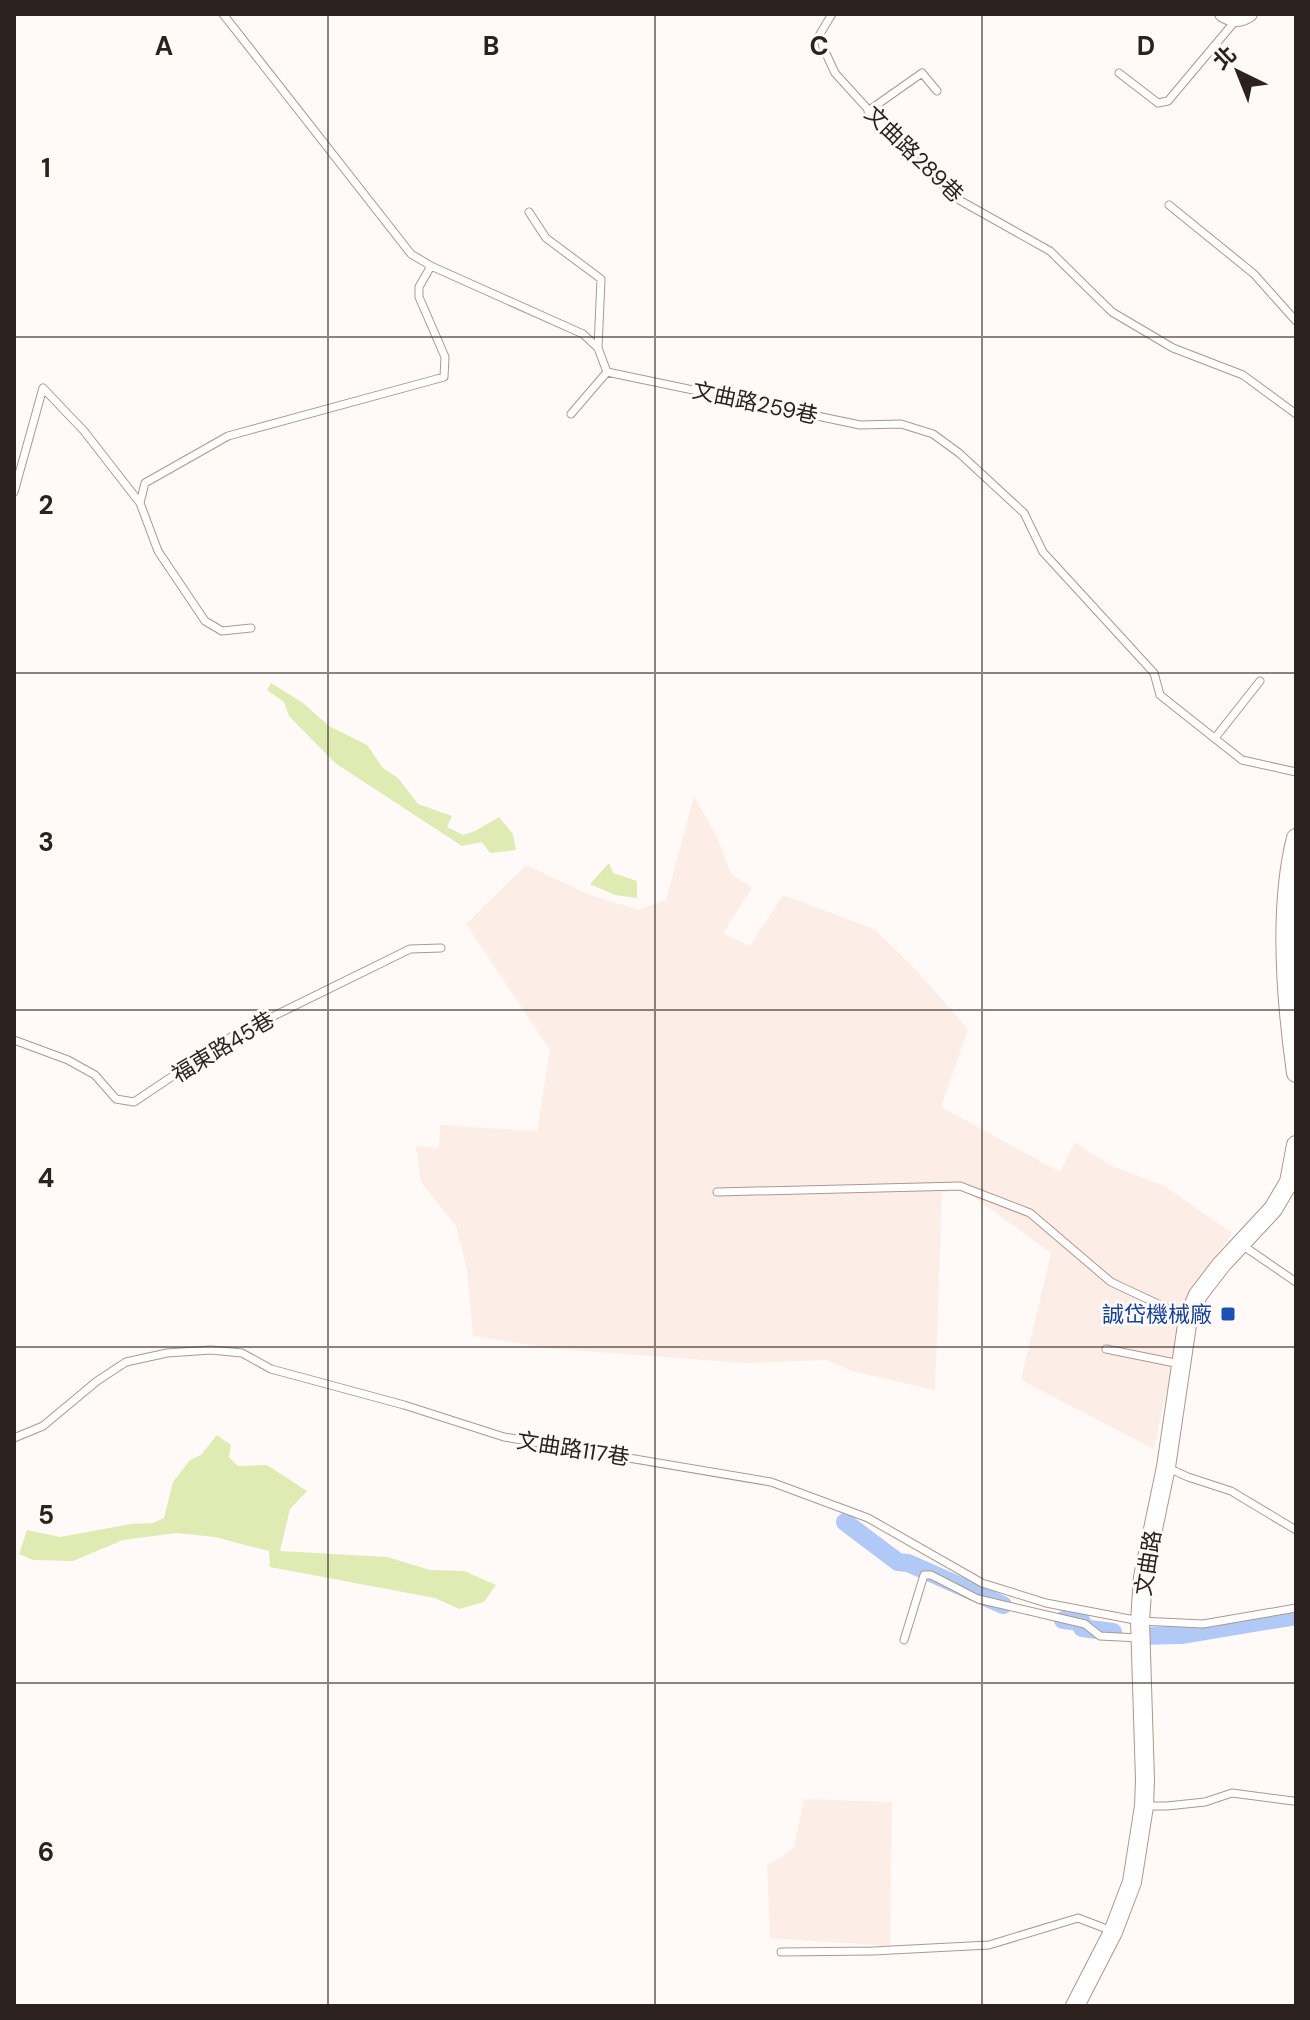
<svg xmlns="http://www.w3.org/2000/svg" width="1310" height="2020" viewBox="0 0 1310 2020" font-family="'DM Sans','Noto Sans TC',sans-serif">
	<rect width="100%" height="100%" fill="#fff9f7"/>
	<path fill="#fceee7" d="M694,796L717,837L731,874L752,888L723,933L750,946L783,895L874,929L914,968L968,1029L941,1107L1060,1172L1075,1142L1111,1166L1163,1185L1232,1233L1206,1269L1185,1304L1154,1449L1021,1380L1051,1253L964,1190L942,1192L935,1390L852,1371L826,1360L746,1363L557,1349L473,1336L467,1269L456,1226L421,1182L416,1146L439,1149L440,1125L537,1131L550,1050L466,924L526,865L587,894L639,910L666,900Z
		M804,1799L892,1802L890,1946L770,1938L767,1866L794,1848Z"/>
	<path fill="#e0eab3" d="M271,683L303,703L329,726L367,745L383,768L398,778L418,804L452,816L447,827L463,835L475,831L499,817L513,834L516,850L490,853L482,842L462,846L335,763L289,716L284,702L267,690Z
		M609,863L613,873L637,881V898L615,895L590,884Z
		M217,1435L231,1445L229,1457L238,1466L267,1465L307,1491L290,1509L280,1551L387,1557L430,1570L464,1571L496,1585L484,1602L459,1609L435,1598L270,1567L269,1551L215,1537L176,1533L123,1540L73,1561L33,1560L19,1554L27,1530L60,1537L131,1524L153,1523L164,1518L173,1482L190,1460L201,1455Z"/>
	<g fill="none" stroke-linecap="round" stroke-linejoin="round">
		<path stroke="#b0c9f6" stroke-width="18" d="M845,1522L898,1562L908,1563L1003,1605
			M1063,1620L1082,1622V1628L1113,1632
			M1139,1636L1181,1635L1296,1616"/>
		<defs>
			<path id="service" d="M223,14L411,254L431,266L583,334L598,348L607,372L860,425L901,424L933,434L959,453L1024,513L1043,552L1154,673L1160,695L1242,760L1296,772
				M832,14L820,34L823,47L835,73L914,160L961,201L1050,251L1112,312L1173,348L1243,375L1296,414
				M1119,73L1158,103L1168,101L1236,20
				M868,111L922,73L937,91
				M1169,205L1254,274L1296,321
				M529,212L546,238L601,279L598,348
				M43,388L84,431L140,503L158,551L205,621L222,631L251,628
				M571,414L607,372
				M14,492L43,388
				M140,503L145,483L228,436L444,377L445,357L419,297V287L431,266
				M1215,738L1260,681
				M14,1040L68,1060L95,1075L116,1099L134,1102L231,1037L410,949L441,948
				M717,1192L960,1186L1030,1213L1111,1282L1186,1317
				M1242,1245L1296,1282
				M1106,1349L1180,1364
				M14,1438L43,1426L97,1381L126,1362L167,1353L211,1350L242,1353L271,1369L404,1405L504,1437L771,1482L868,1518L982,1583L1046,1603L1140,1621L1203,1624L1296,1608
				M1166,1467L1188,1477L1231,1491L1296,1530
				M904,1640L924,1575H931L978,1599L1085,1624L1100,1636L1139,1638
				M1146,1806H1167L1205,1802L1232,1793L1293,1801
				M781,1952L873,1951L989,1945L1078,1918L1112,1931"/>
			<path id="minor" d="M1222,14C1231,20 1241,21 1250,14"/>
			<path id="tertiary" d="M1296,838C1278,909 1286,1002 1296,1073
				M1075,2006L1113,1932L1132,1882L1144,1806L1145,1780L1140,1621L1143,1577L1166,1467L1188,1318L1198,1295L1221,1265L1273,1209L1289,1182L1296,1145"/>
		</defs>
		<use href="#service" stroke="#b0978b" stroke-width="9"/>
		<use href="#minor" stroke="#b0978b" stroke-width="16"/>
		<use href="#tertiary" stroke="#b0978b" stroke-width="20"/>
		<use href="#service" stroke="#fff" stroke-width="7"/>
		<use href="#minor" stroke="#fff" stroke-width="14"/>
		<use href="#tertiary" stroke="#fff" stroke-width="18"/>
	</g>
	<path fill="none" stroke="#2c221d" stroke-width="2" stroke-opacity="0.55" d="M328,14V2006M655,14V2006M982,14V2006M14,337H1296M14,673H1296M14,1010H1296M14,1347H1296M14,1683H1296"/>
	<rect fill="#1a4fb4" stroke="#fff9f7" stroke-width="3" x="1220" y="1306" width="16" height="16" rx="4"/>
	<g text-anchor="middle" dominant-baseline="central" stroke-width="6" stroke-linejoin="round" paint-order="stroke">
		<g font-size="22" fill="#2c221d" stroke="#fff9f7">
			<text transform="translate(914 154) rotate(44)">文曲路289巷</text>
			<text transform="translate(755 403) rotate(12)">文曲路259巷</text>
			<text transform="translate(223 1047) rotate(-31)">福東路45巷</text>
			<text transform="translate(573 1449) rotate(9)">文曲路117巷</text>
			<text transform="translate(1148 1563) rotate(-81)">文曲路</text>
		</g>
		<g font-size="22" fill="#164399" stroke="#fff9f7" text-anchor="end">
			<text x="1212" y="1314">誠岱機械廠</text>
		</g>
	</g>
	<g font-size="26" text-anchor="middle" font-weight="bold" fill="#2c221d" stroke="#fff9f7" stroke-width="6" stroke-linejoin="round" paint-order="stroke">
		<text x="164" y="55">A</text>
		<text x="491" y="55">B</text>
		<text x="819" y="55">C</text>
		<text x="1146" y="55">D</text>
		<text x="46" y="177">1</text>
		<text x="46" y="514">2</text>
		<text x="46" y="851">3</text>
		<text x="46" y="1187">4</text>
		<text x="46" y="1524">5</text>
		<text x="46" y="1861">6</text>
	</g>
	<rect width="1310" height="2020" fill="none" stroke="#2c221d" stroke-width="32"/>
	<g transform="translate(1238 72) rotate(317)" stroke="#fff9f7" stroke-width="6" paint-order="stroke">
	<path d="M0-6L14 30L0 20L-14 30Z" fill="#2c221d"/>
	<text y="-12" font-size="22" font-weight="bold" text-anchor="middle" fill="#2c221d">北</text>
	</g>
</svg>
